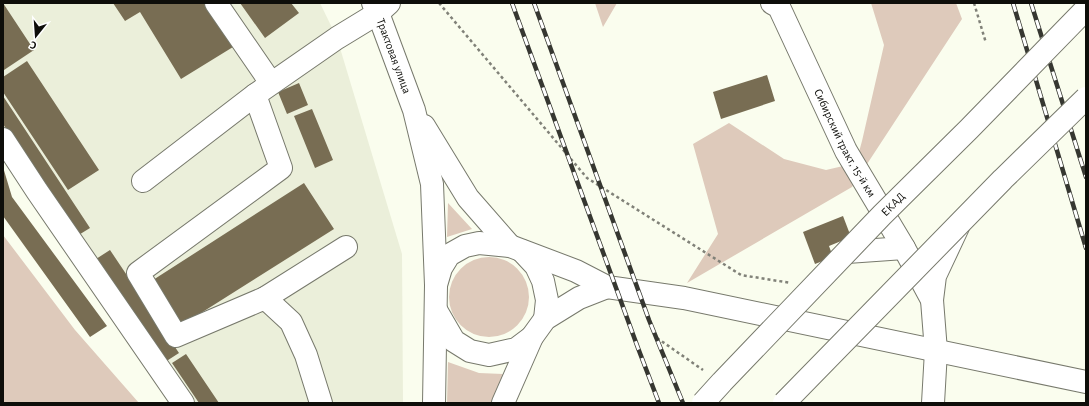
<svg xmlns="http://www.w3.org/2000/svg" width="1089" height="406" viewBox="0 0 1089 406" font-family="'Alegreya Sans',sans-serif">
	<rect width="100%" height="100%" fill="#fafdee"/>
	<path fill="#ebefda" d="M3,3H320L337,38L402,254L403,403H189L3,132Z"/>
	<path fill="#decabb" d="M595,3H617L603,27Z
		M871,3H956L962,19L852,187L687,283L718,234L693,144L729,123L784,159L826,170L856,163L862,141L884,45Z
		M448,203L472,229L447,237Z
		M3,235L75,330L139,403H3Z
		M449 297a40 40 0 1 1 80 0a40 40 0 1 1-80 0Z
		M448,362L479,373L503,374L491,403H447Z"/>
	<path fill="#786d53" d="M3,3L34,50L4,70L3,69Z
		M113,3H206L233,47L181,79L140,12L125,21Z
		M240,3H291L299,13L265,38Z
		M27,61L99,170L68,190L3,92V77Z
		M767,75L775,101L721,119L713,92Z
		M299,83L308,105L287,114L278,92Z
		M3,96L90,228L77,236L3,124Z
		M312,109L333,160L315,168L294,116Z
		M3,167L12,197L107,326L90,337L3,216Z
		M304,183L334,229L182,325L153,280Z
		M843,216L851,237L829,246L833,257L815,264L803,232Z
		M110,250L179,353L165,362L96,259Z
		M186,354L219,403H199L172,363Z"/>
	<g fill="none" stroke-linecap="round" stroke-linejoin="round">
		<defs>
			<g id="minor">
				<path d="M216,3L271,83"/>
				<path id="s1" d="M772,3L779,7L846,151L904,248L932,300L936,351L933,403"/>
				<path d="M3,139L37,191L183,403"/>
				<path d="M143,181L255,95"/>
				<path d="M847,252L904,248"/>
				<path d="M265,298L346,247"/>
				<path d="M932,300L935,276L958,227"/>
				<path d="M321,403L306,355L291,322L265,298L176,336L138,273L281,168L255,95L337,38L378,13L389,3"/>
			</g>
			<g id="major">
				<path id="s2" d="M373,3L378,13L414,110L432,184L436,285L434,403"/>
				<path d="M424,126L468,198L510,246"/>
				<path d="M522,251L536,266L543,281L547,300L545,319"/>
				<path d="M436,285L441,268L449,255L465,246L479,243L510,246L576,271L607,287L684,298L1086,382"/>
				<path d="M436,310L454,341L470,351L489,355L516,349L532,337"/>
				<path d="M503,403L532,337L545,319L579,298L607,287"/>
			</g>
		</defs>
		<use href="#minor" stroke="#77796c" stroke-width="24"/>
		<use href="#major" stroke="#77796c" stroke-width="24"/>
		<path stroke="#808178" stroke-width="2.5" stroke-dasharray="3 3" stroke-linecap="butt" d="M439,3L587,178L741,275L791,283
			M974,3L986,43
			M657,338L703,370"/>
		<use href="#minor" stroke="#fff" stroke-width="22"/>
		<use href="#major" stroke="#fff" stroke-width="22"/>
		<defs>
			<path id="rail" d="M512,3L638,348L659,403
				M534,3L649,320L683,403
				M1013,3L1086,248
				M1031,3L1086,177"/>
		</defs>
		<use href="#rail" stroke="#363731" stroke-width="4.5"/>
		<use href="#rail" stroke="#fff" stroke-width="3" stroke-dasharray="9" stroke-linecap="butt"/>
		<defs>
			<g id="highway-bridge">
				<path id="s3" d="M703,403L722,382L882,215L969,129L1086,9"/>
				<path d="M784,403L1003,179L1086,98"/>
			</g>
		</defs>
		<use href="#highway-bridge" stroke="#77796c" stroke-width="24" stroke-linecap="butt"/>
		<use href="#highway-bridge" stroke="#fff" stroke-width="22"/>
	</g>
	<g text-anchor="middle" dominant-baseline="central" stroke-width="4" stroke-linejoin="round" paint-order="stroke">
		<g font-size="12" fill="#0e0e0a" stroke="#fff">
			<text stroke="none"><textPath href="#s2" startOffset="57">Трактовая улица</textPath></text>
			<text stroke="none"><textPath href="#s1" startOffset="159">Сибирский тракт, 15-й км</textPath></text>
			<text stroke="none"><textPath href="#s3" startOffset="275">ЕКАД</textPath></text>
		</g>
	</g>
	<rect width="1089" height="406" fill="none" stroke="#0e0e0a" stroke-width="8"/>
	<g transform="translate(36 36) rotate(197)" stroke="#ffffff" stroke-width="3" paint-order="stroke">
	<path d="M0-3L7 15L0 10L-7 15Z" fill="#0e0e0a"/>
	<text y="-6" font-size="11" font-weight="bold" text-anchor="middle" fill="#0e0e0a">С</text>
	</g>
</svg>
